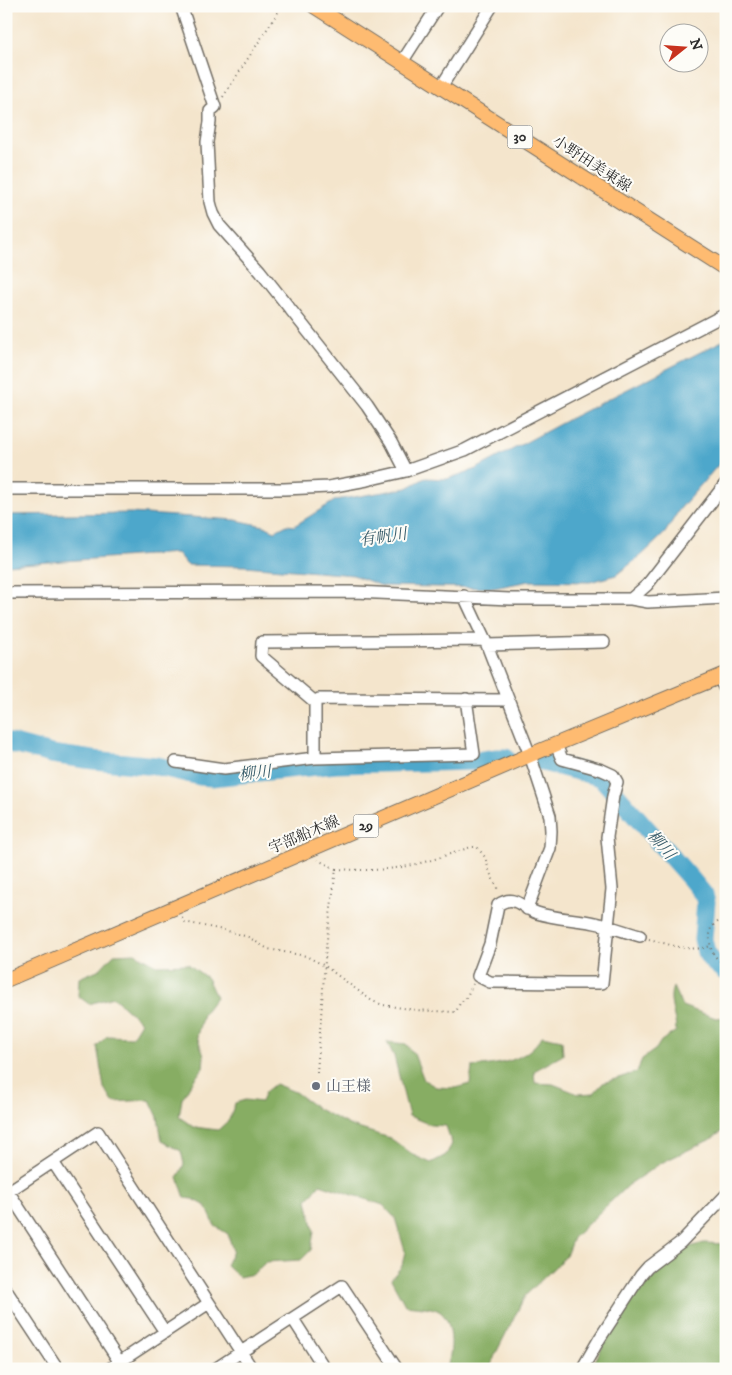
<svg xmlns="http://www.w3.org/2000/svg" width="732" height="1375" viewBox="0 0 732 1375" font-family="'IM FELL DW Pica','Noto Serif JP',serif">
	<rect width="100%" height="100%" fill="#fdfcf7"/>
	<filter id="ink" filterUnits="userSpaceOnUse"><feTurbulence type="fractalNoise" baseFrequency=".02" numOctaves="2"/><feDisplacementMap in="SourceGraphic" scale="10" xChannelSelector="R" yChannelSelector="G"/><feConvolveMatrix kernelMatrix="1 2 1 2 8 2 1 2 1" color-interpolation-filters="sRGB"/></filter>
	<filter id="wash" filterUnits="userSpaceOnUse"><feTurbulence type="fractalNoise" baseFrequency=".0096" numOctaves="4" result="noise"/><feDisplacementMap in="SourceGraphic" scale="20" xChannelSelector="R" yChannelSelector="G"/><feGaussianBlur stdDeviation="1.12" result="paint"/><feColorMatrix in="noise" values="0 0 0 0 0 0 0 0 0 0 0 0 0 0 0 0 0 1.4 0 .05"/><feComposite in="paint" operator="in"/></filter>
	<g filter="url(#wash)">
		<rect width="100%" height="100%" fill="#f4e5cc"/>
		<path fill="#87ad63" stroke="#596c47" d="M135,953L157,965L188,964L207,978L216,997L203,1014L197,1036L204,1056L203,1068L191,1084L182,1099L179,1117L194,1127L218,1130L229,1120L235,1103L245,1100L261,1102L265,1092L275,1084L295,1092L318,1109L351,1126L390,1138L415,1156L431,1163L446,1155L452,1144L446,1126L431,1125L409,1116L394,1056L387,1042L406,1044L414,1054L424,1080L436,1087L455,1088L470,1084L472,1067C500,1064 526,1062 542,1036L562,1040L563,1055L534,1071L535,1083L553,1084L578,1094L594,1093L603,1083L637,1072L642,1059L656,1049L661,1041L676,1031C676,1016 667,1000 673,987L682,1006L716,1018L726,1017V1129L711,1139L661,1163L628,1185L573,1238L566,1256L525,1296L495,1355L490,1369H446C453,1355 455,1318 437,1310C431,1307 413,1306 405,1305L391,1279L402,1266L405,1251L395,1218L383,1205L320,1184L307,1200L314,1231L311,1250L301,1260L266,1262L253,1274L239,1277L226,1265L233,1251L228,1234L215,1226L206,1206L193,1199L185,1198L178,1177L184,1164L181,1151L162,1141L158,1117L150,1100L113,1102L104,1088L97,1046L107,1036L132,1037L141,1022L113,997L89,1004L78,996L79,978L100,969L114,954Z
			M704,1243L726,1244V1369H590L627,1304L682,1249Z"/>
		<path fill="#4ea7cb" stroke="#3c697b" d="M726,339V456L679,510L665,533L642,555L616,575L590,582L529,581L494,588L382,586L353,575L245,566L187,565L177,553L6,565V515L131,513L236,520L264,526L275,531L287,525L294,526L336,500L407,488L425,478L447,479L476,469L571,418Z"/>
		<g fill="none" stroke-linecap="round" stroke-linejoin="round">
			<path stroke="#4ea7cb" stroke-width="19" d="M6,742L51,754L93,760L157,766L200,776L212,777L336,764L477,761L497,758H506
				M543,762L601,777L691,879L704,895L706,902L703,939L706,952L712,961L726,972"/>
		</g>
	</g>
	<g filter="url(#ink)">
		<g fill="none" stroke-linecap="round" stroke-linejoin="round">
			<defs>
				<path id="minor" d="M181,6L215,107L210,111V122L207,142L210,202L213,213L219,225L260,271L367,406L391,442L406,471
					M402,62L438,6
					M441,87L492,6
					M6,489H284L329,487L367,480L406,471L465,450L726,314
					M6,593L355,592L510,599H631L648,602L726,598
					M464,596L487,645L530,755L550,816L551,831L550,848L527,909
					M631,599L647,585L726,483
					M487,645L604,642
					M719,677L726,691
					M315,702L261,656L262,642L485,640
					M556,745L562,759L602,770L613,775L617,782L613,796L607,837L612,889L602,983H567L490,982L478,976L490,944L498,905C515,893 521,908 537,913C555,919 575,919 595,923C610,926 625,932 640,936
					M315,758V702L319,699L508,700
					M176,762L224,769L315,758L474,754L466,699
					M53,1162L165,1332
					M6,1188L124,1369
					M6,1193L98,1132L252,1369
					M6,1290L58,1369
					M293,1319L325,1369
					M109,1369L209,1303
					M215,1369L342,1286L397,1369
					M582,1369L600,1338L641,1275L648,1267L681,1242L726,1195"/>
				<path id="major" d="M314,6L726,269
					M6,980L530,755L726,674"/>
			</defs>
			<use href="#minor" stroke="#716c63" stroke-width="14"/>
			<use href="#major" stroke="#716c63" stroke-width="16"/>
			<path stroke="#716c63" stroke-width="2" stroke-dasharray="1 4" stroke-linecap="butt" d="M223,97L282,6
				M336,869C356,870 375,871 395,868C421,865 446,855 471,847H477L485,857L490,873L499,892
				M726,916L711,927C708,945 710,955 726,966
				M182,918L184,922L228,931L248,937L268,949L306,956L325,966L372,1001L383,1005L416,1010L456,1012L460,1003L466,998L473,984
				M649,939C668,944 691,953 710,946
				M317,1073L326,947L336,869L318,860"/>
			<use href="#minor" stroke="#fff" stroke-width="11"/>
			<use href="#major" stroke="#febb71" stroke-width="14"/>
		</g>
	</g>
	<circle fill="#6b7280" stroke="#fdfcf7" stroke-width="2" cx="316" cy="1086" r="5"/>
	<g text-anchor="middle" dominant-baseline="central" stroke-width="4" stroke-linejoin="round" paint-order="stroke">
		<g fill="#fdfcf7" stroke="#6a6a68" stroke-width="1">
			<rect x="507.5" y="125.5" width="25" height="23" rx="4"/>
			<rect x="353.5" y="814.5" width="25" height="23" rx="4"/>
		</g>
		<g font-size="14" font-weight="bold" fill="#2b2b2b">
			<text x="520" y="137">30</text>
			<text x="366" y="826">29</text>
		</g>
		<g font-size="15" fill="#2b2b2b" stroke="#fdfcf7">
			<text transform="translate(592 164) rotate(33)">小野田美東線</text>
			<text transform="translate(304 835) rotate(-23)">宇部船木線</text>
		</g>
		<g font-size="15" fill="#5b616d" stroke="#fdfcf7" text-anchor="start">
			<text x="326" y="1086">山王様</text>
		</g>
		<g font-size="16" font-style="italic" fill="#395d6b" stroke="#fdfcf7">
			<text transform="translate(383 537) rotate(-8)">有帆川</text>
			<text transform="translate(255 773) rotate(-6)">柳川</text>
			<text transform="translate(661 845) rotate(49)">柳川</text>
		</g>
	</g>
	<rect width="732" height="1375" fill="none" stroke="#fdfcf7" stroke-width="25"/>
	<g transform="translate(684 48) rotate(73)"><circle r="24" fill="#fdfcf7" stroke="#a9a8a5"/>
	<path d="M0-4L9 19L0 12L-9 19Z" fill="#c8321e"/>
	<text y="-8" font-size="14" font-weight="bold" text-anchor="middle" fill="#2b2b2b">N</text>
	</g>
</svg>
